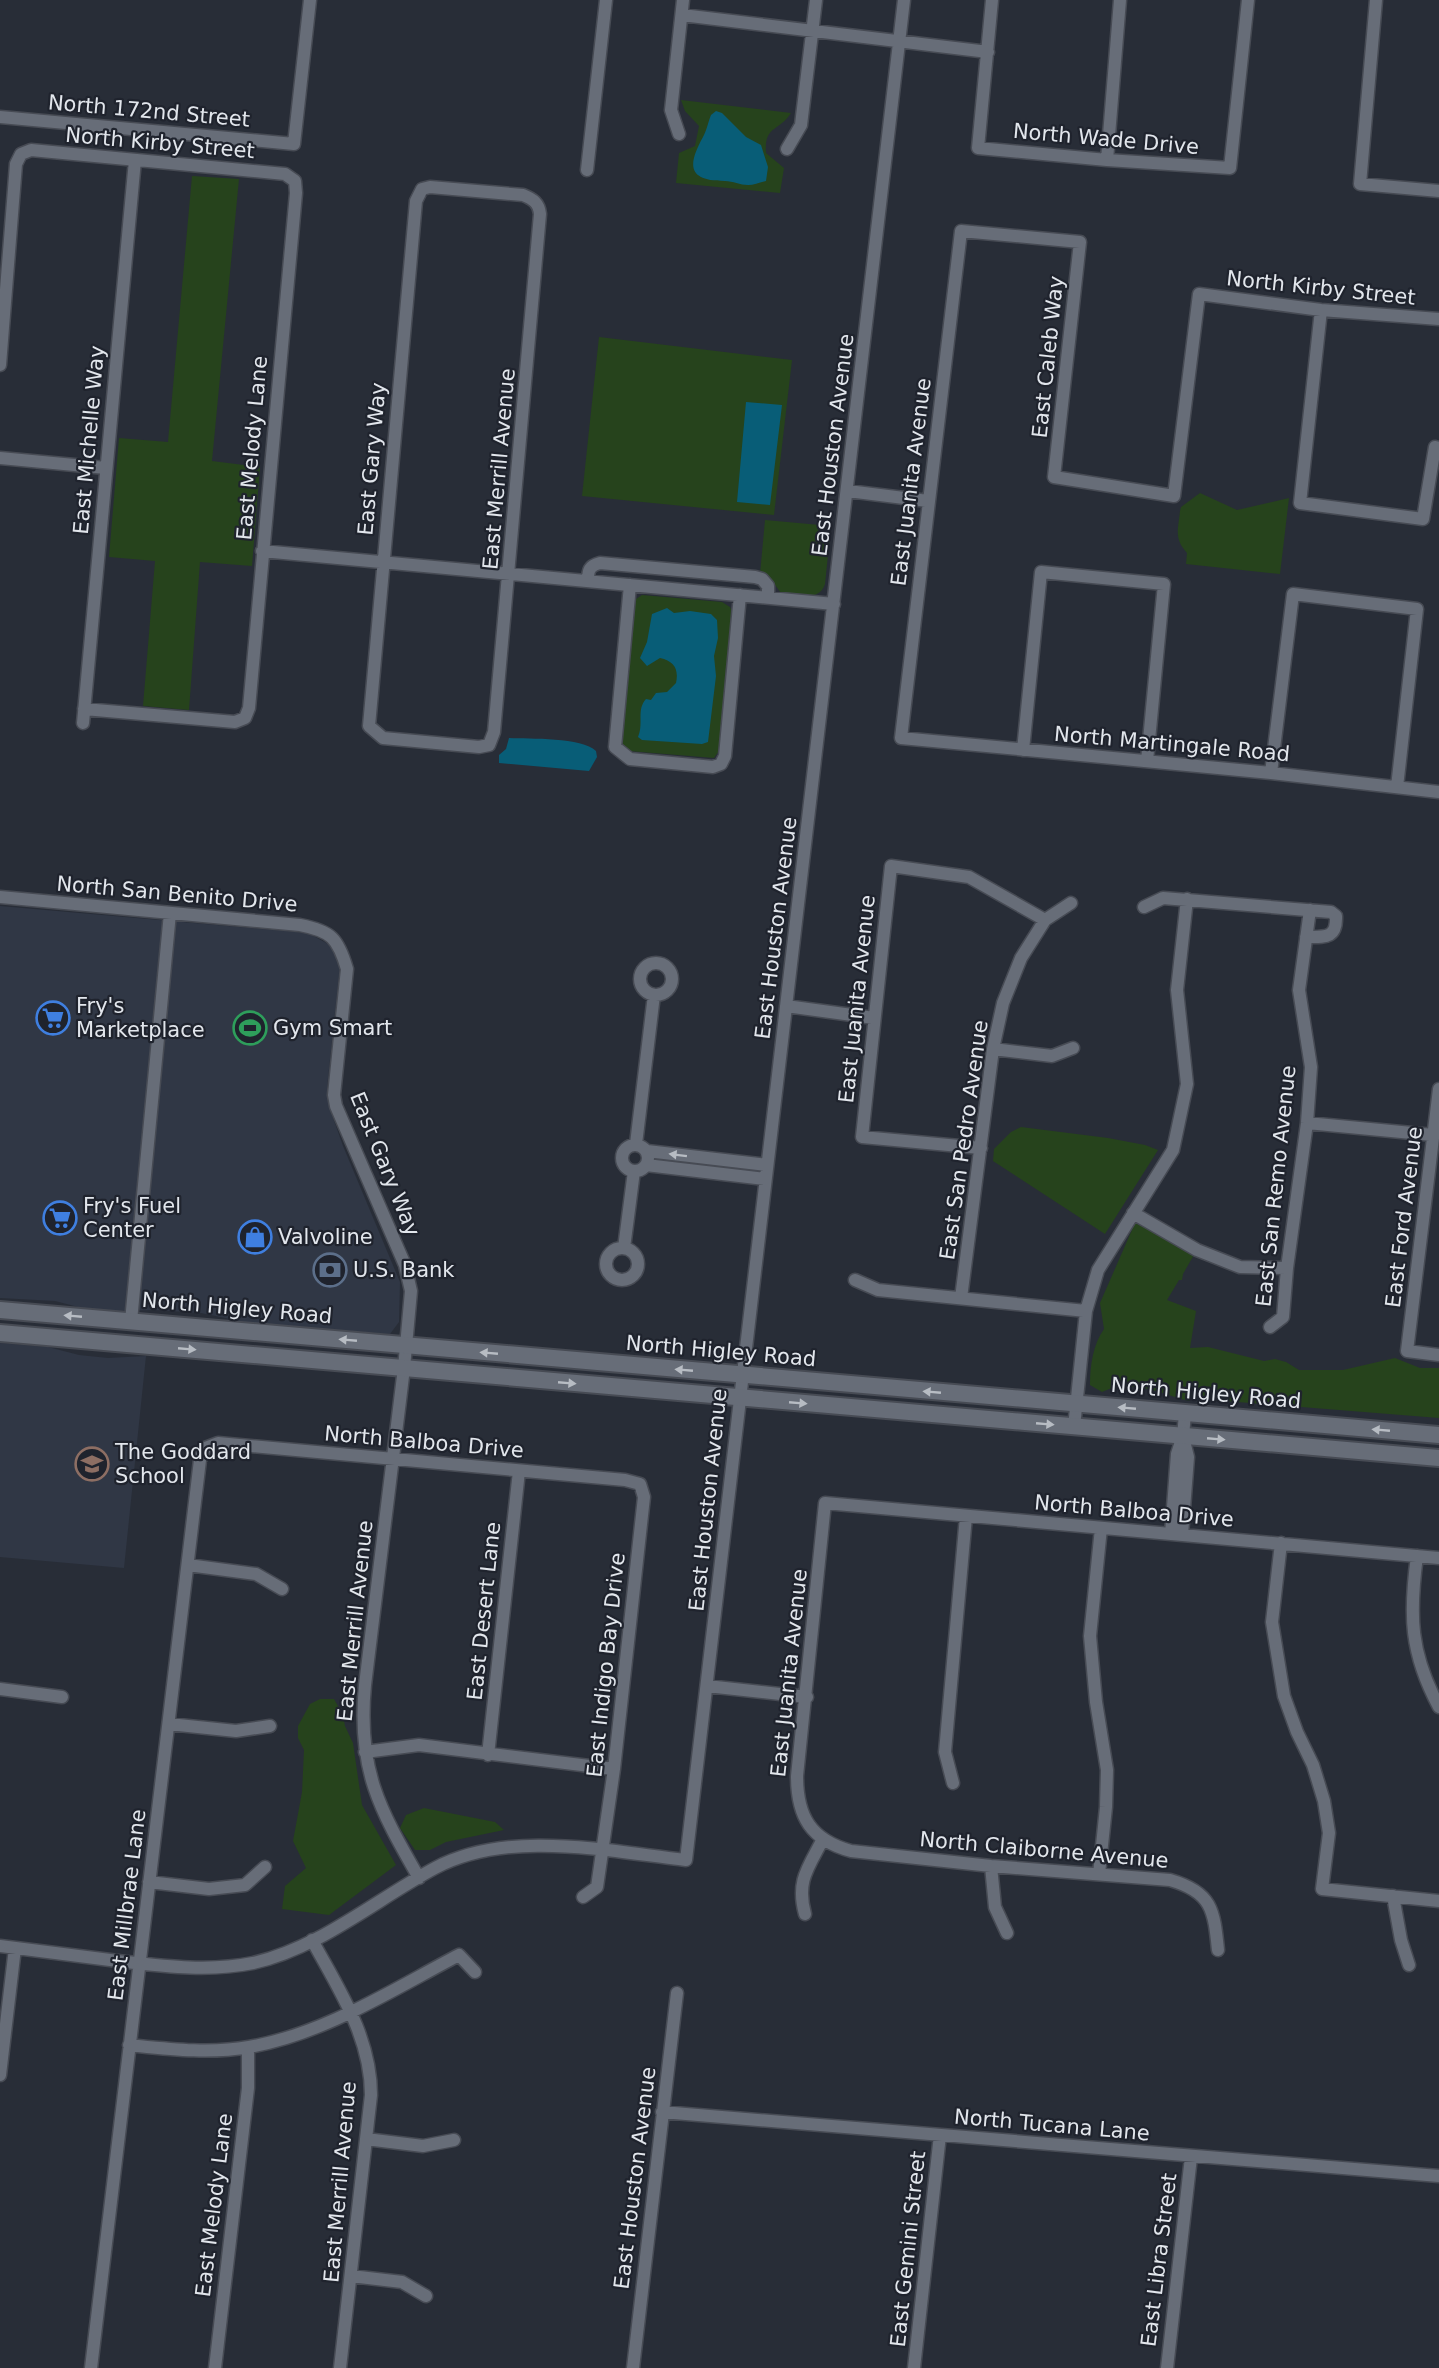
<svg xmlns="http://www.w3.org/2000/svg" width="1439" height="2368" viewBox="0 0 1439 2368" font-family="'DejaVu Sans',sans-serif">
	<rect width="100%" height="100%" fill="#282d37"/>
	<path fill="#303745" d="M0,906L308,933L328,944L336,952L340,965L327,1088L330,1109L343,1146L400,1282L399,1322L390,1334L250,1323L201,1313L155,1310L113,1311L82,1308L55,1301L0,1298Z
		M0,1343L48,1347L79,1355L108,1358L146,1356L124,1568L0,1557Z"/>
	<path fill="#26431c" d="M681,100L791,113C779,132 764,125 766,153L784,168L780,193L676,183L679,153L695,146L699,126L685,111Z
		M192,176L239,179L212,461L260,467L252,566L200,562L189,710L143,706L155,561L109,557L119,438L168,442Z
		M599,337L792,360L774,515L582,496Z
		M1200,493L1237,510L1289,498L1280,574L1186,564L1187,553C1174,538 1178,531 1180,511L1181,507Z
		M765,520L831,526L825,584C819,603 796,594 781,593L770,578L760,574Z
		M642,595L722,602L730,607L732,612L719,751L714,758L629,751L621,742L635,605L636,599Z
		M1021,1127L1108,1138L1145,1145L1158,1150L1105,1234L993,1161L994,1149L1011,1132Z
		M1135,1223L1195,1253L1183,1274L1182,1280H1179L1167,1300L1196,1311L1190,1348L1208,1347L1264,1361L1275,1359L1286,1362L1299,1370H1343L1395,1358L1420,1368H1439V1418L1200,1399V1391L1189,1401C1157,1393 1133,1378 1102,1392L1090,1385C1090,1366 1093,1344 1104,1329L1100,1303Z
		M320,1699H334L343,1715L345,1726L353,1743L362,1805L396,1865L329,1915L282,1909L285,1886L306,1868L293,1841L302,1792L304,1750L298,1738V1726L310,1704Z
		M424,1808L495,1822L504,1830L446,1842L430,1850H415L400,1828L406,1815Z"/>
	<path fill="#085d77" d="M716,111L722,113L746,137L761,145L768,167L766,181C761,182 754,185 748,185C740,185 733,181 725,181C688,181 687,166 703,137C707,130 708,122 711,115Z
		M746,402L782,405L770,505L737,502Z
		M667,608L674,613L690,611L711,614L717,620L718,638L714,656L716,676L708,742L702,744L642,740L638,737C644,723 636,710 646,699L651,700L656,693L667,692L676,683C679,669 674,661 660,658L647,666L640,658L647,642L652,614Z
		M509,738C530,739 582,737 596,751L597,757L589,771L499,763V755L506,749Z"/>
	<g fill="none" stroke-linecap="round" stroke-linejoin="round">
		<defs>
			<path id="street" d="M992,0L978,148L1107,160L1230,168L1248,0
				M1376,0L1360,184L1439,191
				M682,15L988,52
				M0,117L294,144L310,0
				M679,134L671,110L683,0
				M787,149L801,125L816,0
				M1107,160L1120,0
				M587,170L606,0
				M430,187L523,195C533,199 539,203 540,214L494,732L489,745L479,747L383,738L369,726L416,201L422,189Z
				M1321,310L1300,503L1423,519L1435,447L1439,448
				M1439,319L1321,310L1199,294L1174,496L1054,477L1080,242L961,231L901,738L1271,773L1439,792
				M0,365L16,164L21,154L31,150L285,174L295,181L296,193L249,708L245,718L235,722L84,709
				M0,458L106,468
				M848,491L928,501
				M262,551L834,604
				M588,581C588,570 589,566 600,563L755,577L762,579L768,586V598
				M630,585L615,747L630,759L713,767L721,764L725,756L740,595
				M83,723L135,160
				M1023,750L1041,572L1164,584L1147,761
				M1271,773L1293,594L1417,609L1397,787
				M0,897L300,925C331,931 338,938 347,969L334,1095L336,1106L405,1265L411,1291L404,1368L365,1685C357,1769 379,1808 419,1878
				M1144,907L1163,898L1331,912L1336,916C1337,939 1325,937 1306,937
				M640 979a16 16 0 1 1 32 0a16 16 0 1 1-32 0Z
				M786,1006L874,1018
				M993,1049L1052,1056L1073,1048
				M1439,1089L1407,1351L1439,1355
				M1307,1123L1433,1135
				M636,1144L654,995
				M622 1158a13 13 0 1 1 26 0a13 13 0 1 1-26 0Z
				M981,1148L862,1137L891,866L969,877L1045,920
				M647,1151L767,1165
				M646,1165L765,1179
				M1133,1213L1197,1250L1240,1267L1287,1268
				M624,1248L634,1171
				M606 1264a16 16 0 1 1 32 0a16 16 0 1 1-32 0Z
				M855,1280L878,1290L1086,1311
				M961,1298L993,1049L1003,1003L1021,958L1045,920L1071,903
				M131,1321L170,913
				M1270,1327L1283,1317L1287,1268L1307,1123L1311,1067L1299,990L1310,910
				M1074,1427L1086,1311L1098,1270L1173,1150L1187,1084L1177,990L1187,899
				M1171,1534L1177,1454L1183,1436L1185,1414
				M1182,1535L1188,1457L1183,1437
				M1281,1543L1272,1622L1284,1696L1297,1732L1313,1765L1324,1801L1329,1833L1322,1889L1439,1901
				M1417,1556C1409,1615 1410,1653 1439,1707
				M188,1565L256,1574L282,1589
				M707,1686L807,1697
				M0,1689L62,1697
				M169,1724L236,1731L270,1726
				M365,1752L419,1745L614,1769
				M488,1755L519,1471
				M953,1783L945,1752L966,1516
				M991,1866L995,1907L1007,1933
				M1099,1874L1106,1807L1107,1770L1096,1702L1090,1636L1101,1528
				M149,1882L209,1889L245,1885L265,1867
				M1393,1896L1401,1940L1409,1965
				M805,1914C796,1881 808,1868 823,1839
				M312,1940C339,1990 371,2037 371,2095L340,2368
				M0,1946C39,1951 78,1956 118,1961C163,1966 208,1972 253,1963C318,1949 377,1899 435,1868C509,1829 606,1851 686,1860L904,0
				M1218,1950C1214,1910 1212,1892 1170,1880L991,1866L851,1851C811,1840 797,1817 797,1776L825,1503L1439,1558
				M129,2045C169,2049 209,2054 249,2047C324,2034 392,1990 459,1955L475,1972
				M0,2075L15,1948
				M662,2112L1439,2176
				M366,2139L423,2146L454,2140
				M351,2276L402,2282L426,2296
				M91,2368L200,1460L205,1448L218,1443L625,1480L640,1484L644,1497L614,1769L597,1887L583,1897
				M215,2368L248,2088V2047
				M633,2368L677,1993
				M914,2368L940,2135
				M1167,2368L1191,2157"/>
			<path id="secondary" d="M0,1310L1439,1435
				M0,1333L1439,1458"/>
		</defs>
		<use href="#street" stroke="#474b54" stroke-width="15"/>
		<use href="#secondary" stroke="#474b54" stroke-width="20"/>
		<use href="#street" stroke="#676d78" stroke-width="12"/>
		<use href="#secondary" stroke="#676d78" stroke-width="16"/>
	</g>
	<defs><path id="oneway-solid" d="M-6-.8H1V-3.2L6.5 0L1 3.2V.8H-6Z" transform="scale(1.5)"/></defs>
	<g fill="#b7bcc3">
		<use href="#oneway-solid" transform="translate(678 1155) rotate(-173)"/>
		<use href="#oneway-solid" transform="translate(73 1316) rotate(-175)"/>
		<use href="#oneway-solid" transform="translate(348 1340) rotate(-175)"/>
		<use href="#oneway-solid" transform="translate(187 1349) rotate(5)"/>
		<use href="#oneway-solid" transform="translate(489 1353) rotate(-175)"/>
		<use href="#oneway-solid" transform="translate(684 1370) rotate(-175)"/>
		<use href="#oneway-solid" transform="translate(567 1383) rotate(5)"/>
		<use href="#oneway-solid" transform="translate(932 1392) rotate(-175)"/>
		<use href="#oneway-solid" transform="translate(798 1403) rotate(5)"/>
		<use href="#oneway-solid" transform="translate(1127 1408) rotate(-175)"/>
		<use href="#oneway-solid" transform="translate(1045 1424) rotate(5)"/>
		<use href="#oneway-solid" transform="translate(1381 1430) rotate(-175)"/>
		<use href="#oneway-solid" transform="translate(1216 1439) rotate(5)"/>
	</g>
	<defs>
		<symbol id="supermarket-ring" viewBox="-11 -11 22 22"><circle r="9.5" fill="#1f232d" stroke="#3f7fe0" stroke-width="1.5"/><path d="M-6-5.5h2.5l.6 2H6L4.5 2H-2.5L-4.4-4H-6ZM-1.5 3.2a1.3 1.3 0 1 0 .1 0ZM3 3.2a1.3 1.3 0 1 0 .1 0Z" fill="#3f7fe0"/></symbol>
		<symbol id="stadium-ring" viewBox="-11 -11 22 22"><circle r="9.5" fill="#1f232d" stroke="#2e9e5b" stroke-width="1.5"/><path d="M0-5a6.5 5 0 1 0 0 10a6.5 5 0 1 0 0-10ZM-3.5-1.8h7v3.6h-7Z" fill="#2e9e5b"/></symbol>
		<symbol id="shop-ring" viewBox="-11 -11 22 22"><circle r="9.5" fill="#1f232d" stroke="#3f7fe0" stroke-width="1.5"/><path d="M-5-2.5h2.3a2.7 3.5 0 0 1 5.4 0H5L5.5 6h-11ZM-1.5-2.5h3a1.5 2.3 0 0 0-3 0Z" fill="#3f7fe0"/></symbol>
		<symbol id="bank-ring" viewBox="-11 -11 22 22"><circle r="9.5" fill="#1f232d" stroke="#5c6f8a" stroke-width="1.5"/><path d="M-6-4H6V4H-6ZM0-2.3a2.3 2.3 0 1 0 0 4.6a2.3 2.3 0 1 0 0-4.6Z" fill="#5c6f8a"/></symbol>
		<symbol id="school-ring" viewBox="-11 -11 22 22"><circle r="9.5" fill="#1f232d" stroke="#8d6e63" stroke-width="1.5"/><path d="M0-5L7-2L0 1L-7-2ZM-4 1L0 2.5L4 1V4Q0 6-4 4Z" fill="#8d6e63"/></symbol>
	</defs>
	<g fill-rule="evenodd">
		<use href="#supermarket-ring" x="34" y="999" width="38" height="38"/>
		<use href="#stadium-ring" x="231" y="1009" width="38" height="38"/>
		<use href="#supermarket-ring" x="41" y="1199" width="38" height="38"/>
		<use href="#shop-ring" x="236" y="1218" width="38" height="38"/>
		<use href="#bank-ring" x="311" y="1251" width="38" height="38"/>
		<use href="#school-ring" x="73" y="1445" width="38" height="38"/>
	</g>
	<g text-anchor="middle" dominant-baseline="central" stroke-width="4.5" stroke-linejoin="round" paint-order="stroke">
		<g font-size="21" fill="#e2e6ec" stroke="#1f232d">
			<text transform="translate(149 111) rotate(5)">North 172nd Street</text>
			<text transform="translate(1106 139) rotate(5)">North Wade Drive</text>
			<text transform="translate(160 143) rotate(5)">North Kirby Street</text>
			<text transform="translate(1321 288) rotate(6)">North Kirby Street</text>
			<text transform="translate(1048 357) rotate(-84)">East Caleb Way</text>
			<text transform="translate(89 440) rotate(-85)">East Michelle Way</text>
			<text transform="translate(833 445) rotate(-83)">East Houston Avenue</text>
			<text transform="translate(252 448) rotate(-85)">East Melody Lane</text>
			<text transform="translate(372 459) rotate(-85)">East Gary Way</text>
			<text transform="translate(499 469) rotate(-85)">East Merrill Avenue</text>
			<text transform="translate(911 482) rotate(-83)">East Juanita Avenue</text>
			<text transform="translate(1172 744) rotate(5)">North Martingale Road</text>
			<text transform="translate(177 894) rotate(5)">North San Benito Drive</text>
			<text transform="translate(776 928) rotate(-83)">East Houston Avenue</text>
			<text transform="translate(857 999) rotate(-84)">East Juanita Avenue</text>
			<text transform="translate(964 1140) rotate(-82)">East San Pedro Avenue</text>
			<text transform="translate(385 1164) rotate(68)">East Gary Way</text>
			<text transform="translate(1276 1186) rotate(-84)">East San Remo Avenue</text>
			<text transform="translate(1404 1217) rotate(-83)">East Ford Avenue</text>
			<text transform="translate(237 1308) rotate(5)">North Higley Road</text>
			<text transform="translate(721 1351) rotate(5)">North Higley Road</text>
			<text transform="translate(1206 1393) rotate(5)">North Higley Road</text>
			<text transform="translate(424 1442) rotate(5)">North Balboa Drive</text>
			<text transform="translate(708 1500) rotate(-84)">East Houston Avenue</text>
			<text transform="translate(1134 1511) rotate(5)">North Balboa Drive</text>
			<text transform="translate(484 1611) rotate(-84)">East Desert Lane</text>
			<text transform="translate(355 1621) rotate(-84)">East Merrill Avenue</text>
			<text transform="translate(606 1665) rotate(-84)">East Indigo Bay Drive</text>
			<text transform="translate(789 1673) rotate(-84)">East Juanita Avenue</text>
			<text transform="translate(1044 1850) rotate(5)">North Claiborne Avenue</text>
			<text transform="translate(127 1905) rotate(-83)">East Millbrae Lane</text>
			<text transform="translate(1052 2125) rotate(5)">North Tucana Lane</text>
			<text transform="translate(635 2178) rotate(-83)">East Houston Avenue</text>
			<text transform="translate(340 2182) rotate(-85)">East Merrill Avenue</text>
			<text transform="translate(214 2205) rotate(-83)">East Melody Lane</text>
			<text transform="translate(908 2249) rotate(-84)">East Gemini Street</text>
			<text transform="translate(1159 2260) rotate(-83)">East Libra Street</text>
		</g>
		<g font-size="21" fill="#e2e6ec" stroke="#1f232d" text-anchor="start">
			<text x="76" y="1006">Fry's<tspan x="76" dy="24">Marketplace</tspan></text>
			<text x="273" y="1028">Gym Smart</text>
			<text x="83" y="1206">Fry's Fuel<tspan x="83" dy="24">Center</tspan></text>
			<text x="278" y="1237">Valvoline</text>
			<text x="353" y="1270">U.S. Bank</text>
			<text x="115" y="1452">The Goddard<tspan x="115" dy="24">School</tspan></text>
		</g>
	</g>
</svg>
